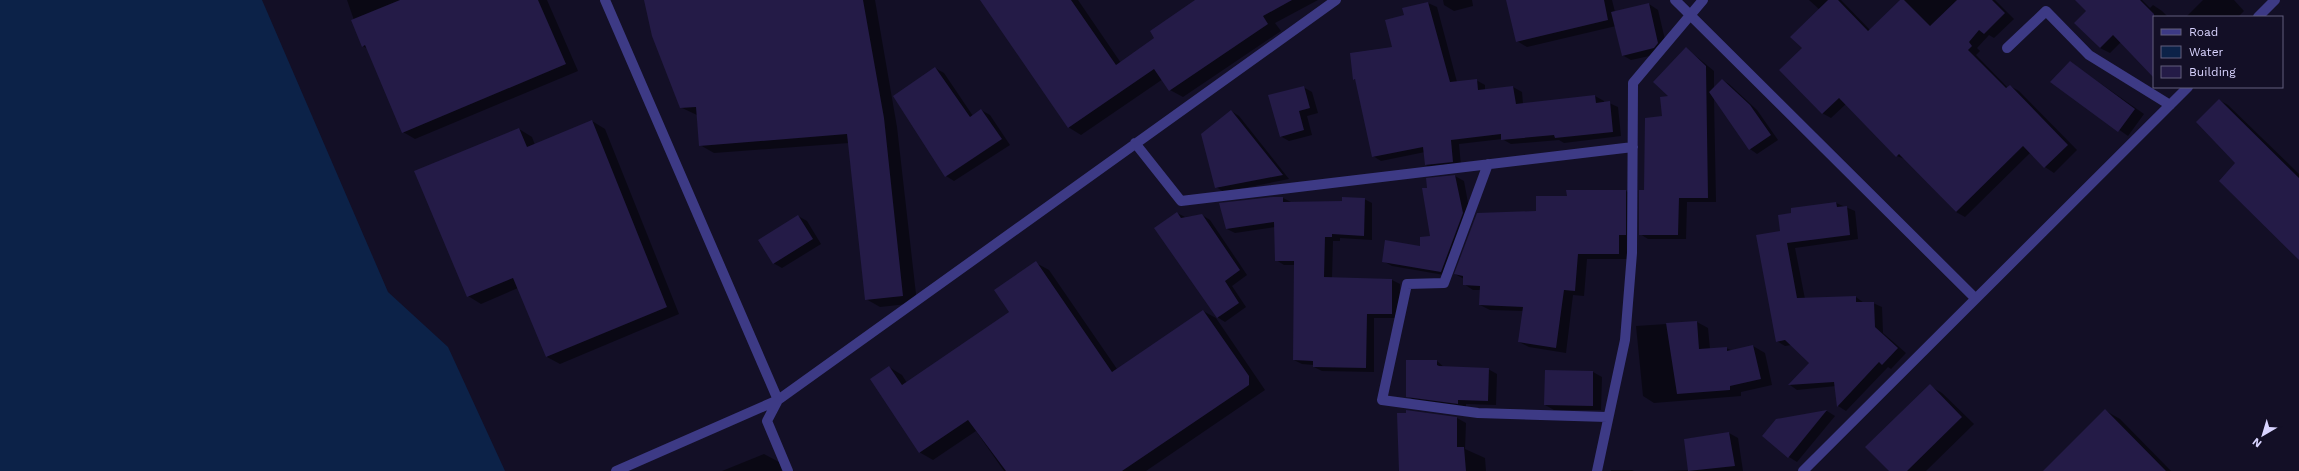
<svg xmlns="http://www.w3.org/2000/svg" width="2299" height="471" viewBox="0 0 2299 471" font-family="'Work Sans',sans-serif">
	<rect width="100%" height="100%" fill="#130f26"/>
	<path fill="#0c2248" d="M0,0H262L388,292L448,347L505,471H0Z"/>
	<path fill="#0007" d="M347,0H547L578,71L415,139L403,132L368,49L363,46Z
		M645,0H875L897,127L917,303L880,307L866,299L849,143L714,153L700,145L697,115L680,107Z
		M982,0H1078L1121,63L1155,38L1197,0H1318L1275,23L1281,31L1183,97L1170,90L1163,79L1081,135L1068,127Z
		M1443,0H1472L1473,6L1454,11L1444,5Z
		M1507,0H1612L1615,12L1649,4L1658,10L1667,48L1663,53L1631,60L1622,55L1616,26L1527,47L1517,41Z
		M1809,0H1841L1870,30L1901,0H1995L2014,19L1994,38L1989,35L1977,48L1980,51L1976,55L2008,88L2010,86L2019,91L2077,150L2054,173L2045,167L2030,153L1965,217L1956,212L1907,160L1897,156L1846,104L1831,118L1822,113L1803,48L1820,10Z
		M2076,0H2142L2150,8L2153,5L2162,11L2168,17H2154V74L2121,42L2110,53L2100,48L2076,23L2088,11Z
		M2203,0H2234L2244,11L2238,17H2186Z
		M1428,3L1437,7L1457,82L1476,80L1485,85V90L1513,87L1522,92L1523,104L1595,96L1604,101V103H1609L1618,107L1621,136L1564,143L1559,140L1511,144L1502,139L1459,144L1461,166L1434,170L1426,165L1425,152L1381,161L1373,156L1357,81L1354,79L1393,48L1405,16L1404,9Z
		M1686,48L1714,71V88L1722,80L1729,84L1757,110L1778,140L1757,154L1750,149L1714,98L1716,202H1687L1686,239H1648L1640,234L1645,191L1663,117Z
		M2070,62L2144,114L2128,136L2051,82Z
		M935,68L944,73L973,116L981,110L990,115L1010,145L954,181L946,176Z
		M1303,87L1312,92L1318,113L1307,116L1312,135L1289,141L1280,136Z
		M2219,100L2228,105L2299,174V257L2236,163Z
		M1231,111L1239,116L1289,179L1224,192L1216,187Z
		M592,121L605,129L679,314L560,364L547,357L518,288L481,304L468,296L519,129L532,137L535,145Z
		M1455,176L1464,181L1471,219L1450,276L1392,266L1383,261L1421,247L1431,237L1429,188Z
		M1626,191L1635,196L1628,259H1587L1584,296L1573,295L1566,353L1529,347L1519,342L1523,311L1490,310L1480,305L1481,290H1473L1464,284V279L1455,274L1537,212L1568,197Z
		M1283,198L1291,202H1342L1364,199L1372,203V240L1340,238V241H1333L1332,278L1392,280L1400,284L1399,318H1374V372L1322,371L1314,367V365L1302,364L1294,360L1295,265H1284L1276,260L1275,227L1235,233L1227,229Z
		M1836,203L1855,211L1858,239L1795,248L1805,299L1856,297L1864,303H1873L1882,307L1883,333L1906,353L1891,369L1888,367L1846,411L1838,406L1836,386L1797,390L1790,385L1811,363L1791,345L1785,346L1777,341L1781,231Z
		M1177,213L1185,217L1202,215L1210,220L1247,275L1232,286L1246,307L1225,322L1217,317Z
		M798,216L807,221L821,244L782,268L773,263Z
		M1036,263L1049,270L1117,369L1203,311L1216,318L1265,390L1146,471H1004L976,431L933,460L919,452L889,367L902,375L907,383L1010,312Z
		M1697,322L1708,328L1710,349L1726,348L1733,351L1753,346L1765,353L1772,385L1741,392V396L1654,403L1643,396L1636,326Z
		M1437,361L1445,368L1488,369L1497,374L1496,405L1466,404V408L1416,401L1407,396Z
		M1593,372L1602,377L1601,410H1554L1545,405Z
		M1930,386L1942,393L1974,424L1926,471H1890Z
		M1407,411L1457,418L1466,423L1465,449L1485,458L1486,471H1401Z
		M1827,411L1835,416L1797,462L1789,457L1776,420Z
		M2106,411L2120,419L2171,471H2044Z
		M1729,433L1738,438L1743,471H1664L1689,470L1685,439Z
		M764,454L779,462L782,471H722Z
		M1611,470H1632L1634,471H1611Z"/>
	<path fill="#241b47" d="M400,0H538L566,64L402,133L365,45L362,47L351,20Z
		M644,0H863L884,118L903,296L865,300L847,134L699,146L696,107L680,108L652,36Z
		M980,0H1071L1116,65L1154,38L1150,31L1195,0H1292L1263,16L1268,24L1169,91L1154,69L1068,128Z
		M1506,0H1604L1608,20L1516,42Z
		M1828,0H1838L1868,31L1900,0H1904L1930,26L1957,0H1992L2005,13L1984,34L1979,30L1969,42L1972,46L1968,50L2006,88L2010,85L2068,145L2044,168L2023,146L1956,212L1899,154L1896,157L1839,98L1822,114L1779,70L1802,48L1790,37Z
		M2075,0H2140L2154,14V78L2113,35L2100,48L2074,23L2086,11Z
		M1428,2L1450,82L1477,79L1478,90L1513,86L1516,104L1595,95L1596,103L1610,101L1613,132L1555,138L1554,135L1501,140V134L1451,140L1453,162L1425,165L1423,147L1372,157L1355,79L1353,80L1350,53L1392,47L1385,20L1404,15L1402,8Z
		M1649,3L1658,43L1654,48L1622,56L1611,12Z
		M1686,47L1706,66L1708,198H1679L1678,235H1639V190H1644L1645,118L1662,116L1660,97L1668,96L1653,82Z
		M2070,61L2135,109L2118,132L2050,82Z
		M935,67L970,117L981,109L1002,139L945,177L893,96Z
		M1722,79L1750,105L1771,135L1749,150L1709,92Z
		M1304,86L1310,108L1299,111L1304,130L1280,137L1268,95Z
		M2219,99L2299,178V260L2219,181L2235,163L2196,122Z
		M1231,110L1283,175L1215,188L1201,134Z
		M592,120L667,307L546,357L513,278L467,297L414,171L519,128L527,147Z
		M1455,175L1463,213L1441,272L1382,262L1385,240L1420,246V237L1430,236L1422,188H1427L1426,178Z
		M1566,190H1626V235H1619V254H1578L1575,291L1564,290L1556,348L1518,342L1523,307L1479,305L1480,286L1463,285V276L1454,274L1477,213L1536,211V196H1567Z
		M1273,197H1283V202L1342,201V197L1365,198L1364,236L1332,234V237H1325L1324,277L1392,279V314H1367L1366,368L1313,367V361L1293,360L1294,261H1275L1274,222L1226,229L1219,203Z
		M1836,202L1837,207L1847,206L1850,235L1787,243L1797,298L1856,296V302H1874L1875,327L1898,348L1882,365L1879,362L1837,407L1834,382L1788,385L1809,363L1785,340L1776,342L1756,235L1780,231L1778,215L1791,213V208Z
		M1177,212L1181,218L1202,214L1240,270L1225,281L1239,303L1217,318L1154,228Z
		M798,215L813,239L773,264L758,240Z
		M1036,261L1112,372L1203,310L1249,376V385L1122,471H1006L968,420L919,453L870,379L889,366L902,385L1009,312L994,290Z
		M1697,321L1699,349L1727,347V351L1753,345L1761,379L1730,386V390L1677,394L1666,323Z
		M1406,360H1437V365L1439,366L1489,368L1488,401L1458,400V404L1406,397Z
		M1545,370L1593,371V406L1544,405Z
		M1930,384L1962,417L1907,471H1889L1865,447Z
		M2105,409L2166,471H2043Z
		M1406,410L1457,417V447H1464L1466,471H1399L1397,413H1406Z
		M1827,410L1788,458L1762,436L1776,419Z
		M1729,432L1735,466L1688,471L1684,439Z"/>
	<g fill="none" stroke-linecap="round" stroke-linejoin="round">
		<path stroke="#3d3a85" stroke-width="10" d="M605,0L778,400L767,421L788,471
			M1675,0L1975,298
			M2258,17L2275,0
			M2007,48L2046,11L2089,55L2170,105
			M1135,143L1181,201L1633,147
			M1488,164L1444,283L1407,284L1382,400L1478,413L1607,417
			M616,471L778,400L1336,0
			M1597,471L1625,340L1632,253L1633,83L1703,0
			M1803,471L2188,87"/>
	</g>
	<rect x="2153" y="16" width="130" height="72" fill="#130f26" stroke="#625e7d"/>
	<rect x="2161" y="29" width="20" height="6" fill="#3d3a85" stroke="#625e7d"/>
	<text x="2189" y="36" font-size="12" fill="#d9d4ff">Road</text>
	<rect x="2161" y="46" width="20" height="12" fill="#0c2248" stroke="#625e7d"/>
	<text x="2189" y="56" font-size="12" fill="#d9d4ff">Water</text>
	<rect x="2161" y="66" width="20" height="12" fill="#241b47" stroke="#625e7d"/>
	<text x="2189" y="76" font-size="12" fill="#d9d4ff">Building</text>
	<g transform="translate(2263 435) rotate(218)" stroke="#130f26" stroke-width="3" paint-order="stroke">
	<path d="M0-3L7 15L0 10L-7 15Z" fill="#d9d4ff"/>
	<text y="-6" font-size="11" font-weight="bold" text-anchor="middle" fill="#d9d4ff">N</text>
	</g>
</svg>
